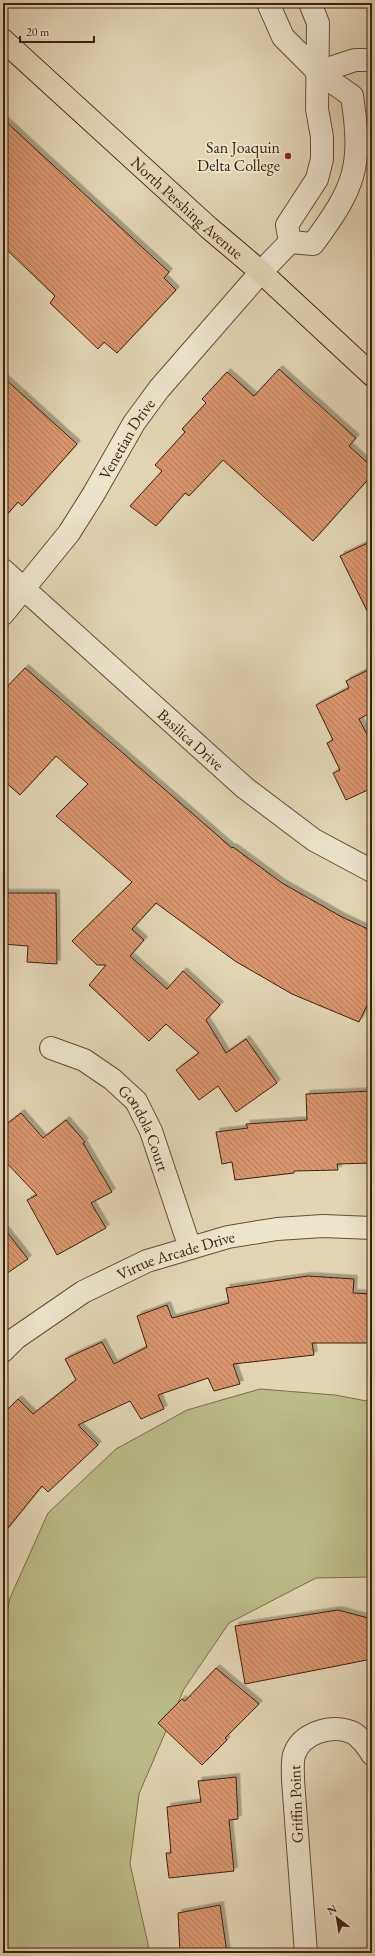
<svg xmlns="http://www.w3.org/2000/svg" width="375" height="1956" viewBox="0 0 375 1956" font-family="'EB Garamond',serif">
	<defs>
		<pattern id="building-back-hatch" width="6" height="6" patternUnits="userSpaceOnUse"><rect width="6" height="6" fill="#d9956e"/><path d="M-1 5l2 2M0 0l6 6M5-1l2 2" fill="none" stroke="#b17959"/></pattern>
		<filter id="shadow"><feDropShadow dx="3.5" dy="-3.5" stdDeviation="0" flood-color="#0004"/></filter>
	</defs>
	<rect width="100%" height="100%" fill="#e1d5b2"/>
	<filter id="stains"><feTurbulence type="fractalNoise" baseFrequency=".005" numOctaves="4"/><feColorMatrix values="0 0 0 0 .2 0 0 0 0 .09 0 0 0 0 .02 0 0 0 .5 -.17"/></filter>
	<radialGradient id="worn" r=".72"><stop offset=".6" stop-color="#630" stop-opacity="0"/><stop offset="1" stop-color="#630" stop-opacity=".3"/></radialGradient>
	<path fill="#babb87" stroke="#7d6e4a" d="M260,1389L335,1395L372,1402V1577L316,1578L229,1623L184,1689L139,1794L130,1864L150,1953H3V1633L10,1598L48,1513L116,1449L187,1410Z"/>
	<path fill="url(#building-back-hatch)" stroke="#40210d" filter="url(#shadow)" d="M3,119L169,272L164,278L176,290L117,353L104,342L98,349L50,303L55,296L3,246Z
		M279,369L356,438L349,446L372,467V475L313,541L223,460L189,496L185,493L156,526L130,506L162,471L155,465L185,432L182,429L206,403L202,399L227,372L254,396Z
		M3,377L77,444L22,506L18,502L3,519Z
		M372,541V621L340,556Z
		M25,668L232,848L233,847L282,883L342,917L372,931V995L359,1022L292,994L235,961L156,903L132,929L144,940L130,956L167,989L183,971L220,1005L206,1020L226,1053L246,1039L277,1083L236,1112L218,1086L199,1100L176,1070L199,1053L166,1024L149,1041L89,985L106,965H97L72,941L132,882L56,816L88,784L56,756L20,795L3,780V691Z
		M372,668V712L359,719L372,744V788L346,800L333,773L340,770L327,743L333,740L316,705L349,688L346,681Z
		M3,893H56L57,964L27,962L28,946L3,944Z
		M372,1091V1163L337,1164L338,1170L294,1171V1173L235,1180L232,1162L222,1164L216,1132L248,1128L246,1124L307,1120L306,1094Z
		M21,1113L43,1138L66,1120L85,1142L83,1143L112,1192L91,1203L106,1228L57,1255L27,1200L37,1195L3,1159V1127Z
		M3,1227L28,1259L3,1276Z
		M308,1276L354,1279L353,1293L372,1294V1343H312L314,1355L233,1364L240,1384L214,1391L208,1378L158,1395L164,1409L141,1419L130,1401L78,1425L98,1445L48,1492L42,1486L3,1534V1414L18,1399L33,1414L76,1380L65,1359L102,1342L114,1364L147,1347L137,1316L167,1305L172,1318L229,1303L226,1288Z
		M338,1610L372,1619V1659L245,1684L235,1626Z
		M216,1668L259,1704L225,1738L227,1740L202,1765L158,1723L182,1699L185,1701Z
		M236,1777L238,1819L229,1820L234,1871L169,1878L166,1853H171L167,1807L201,1802L198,1781Z
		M220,1905L227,1953H180L178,1913Z"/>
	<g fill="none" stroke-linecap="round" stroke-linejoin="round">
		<defs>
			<g id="minor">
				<path d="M268,3L283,37L318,72L352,96C363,167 355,187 313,244L290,242"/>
				<path d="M318,72L355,60H372"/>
				<path d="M290,242L287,225L317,179L322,159V137L317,109L318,23L310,3"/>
				<path id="s1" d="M3,570L245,788L314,840L372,871"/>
				<path id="s2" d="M3,614L69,533L93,495L134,423L159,389L261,272L290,242"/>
				<path id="s3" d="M51,1048L84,1060L112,1079L136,1101L151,1131L190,1248"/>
				<path id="s4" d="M3,1351L16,1338L83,1292L147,1261L228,1237L277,1229L323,1226L372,1228"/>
				<path d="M306,1953L293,1780C293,1772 292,1762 294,1755C301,1733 331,1724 351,1732C359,1735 368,1747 372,1754"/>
			</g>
			<g id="major">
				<path id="s5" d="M3,40L209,228L261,272L372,375"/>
			</g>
		</defs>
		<use href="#minor" stroke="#684e36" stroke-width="24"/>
		<use href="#major" stroke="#40210d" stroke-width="24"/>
		<use href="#minor" stroke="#ece4cd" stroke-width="22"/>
		<use href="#major" stroke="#e1d5b2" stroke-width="22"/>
	</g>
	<circle fill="#8f2418" stroke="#ece4cd" stroke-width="1.5" cx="288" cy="156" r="4"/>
	<g text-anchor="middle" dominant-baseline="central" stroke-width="3.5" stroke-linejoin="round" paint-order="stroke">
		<g font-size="16" fill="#40210d" stroke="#ece4cd" text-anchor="end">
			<text x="280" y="147">San Joaquin<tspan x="280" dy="18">Delta College</tspan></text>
		</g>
		<g font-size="16" fill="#40210d" stroke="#ece4cd">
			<text stroke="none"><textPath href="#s5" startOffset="249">North Pershing Avenue</textPath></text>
			<text stroke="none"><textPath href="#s2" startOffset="215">Venetian Drive</textPath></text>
			<text stroke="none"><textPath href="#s1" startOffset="253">Basilica Drive</textPath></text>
			<text stroke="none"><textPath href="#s3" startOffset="129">Gondola Court</textPath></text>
			<text stroke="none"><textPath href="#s4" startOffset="200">Virtue Arcade Drive</textPath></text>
			<text transform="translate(296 1804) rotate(-92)">Griffin Point</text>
		</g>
	</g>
	<rect width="375" height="1956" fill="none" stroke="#e1d5b2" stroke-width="16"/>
	<rect x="4" y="4" width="367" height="1948" fill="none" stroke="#40210d" stroke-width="2"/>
	<rect x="8" y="8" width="359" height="1940" fill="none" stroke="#40210d"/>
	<g transform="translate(337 1918) rotate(329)" stroke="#ece4cd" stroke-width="3" paint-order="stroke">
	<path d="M0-3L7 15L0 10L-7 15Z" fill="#40210d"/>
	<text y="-6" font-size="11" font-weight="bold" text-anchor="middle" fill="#40210d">N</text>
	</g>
	<path d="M20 36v6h74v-6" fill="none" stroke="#40210d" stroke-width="2"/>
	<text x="26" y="36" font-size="12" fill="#40210d" stroke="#ece4cd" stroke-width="3" paint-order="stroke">20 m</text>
	<rect width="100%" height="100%" filter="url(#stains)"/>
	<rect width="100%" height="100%" fill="url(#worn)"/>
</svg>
